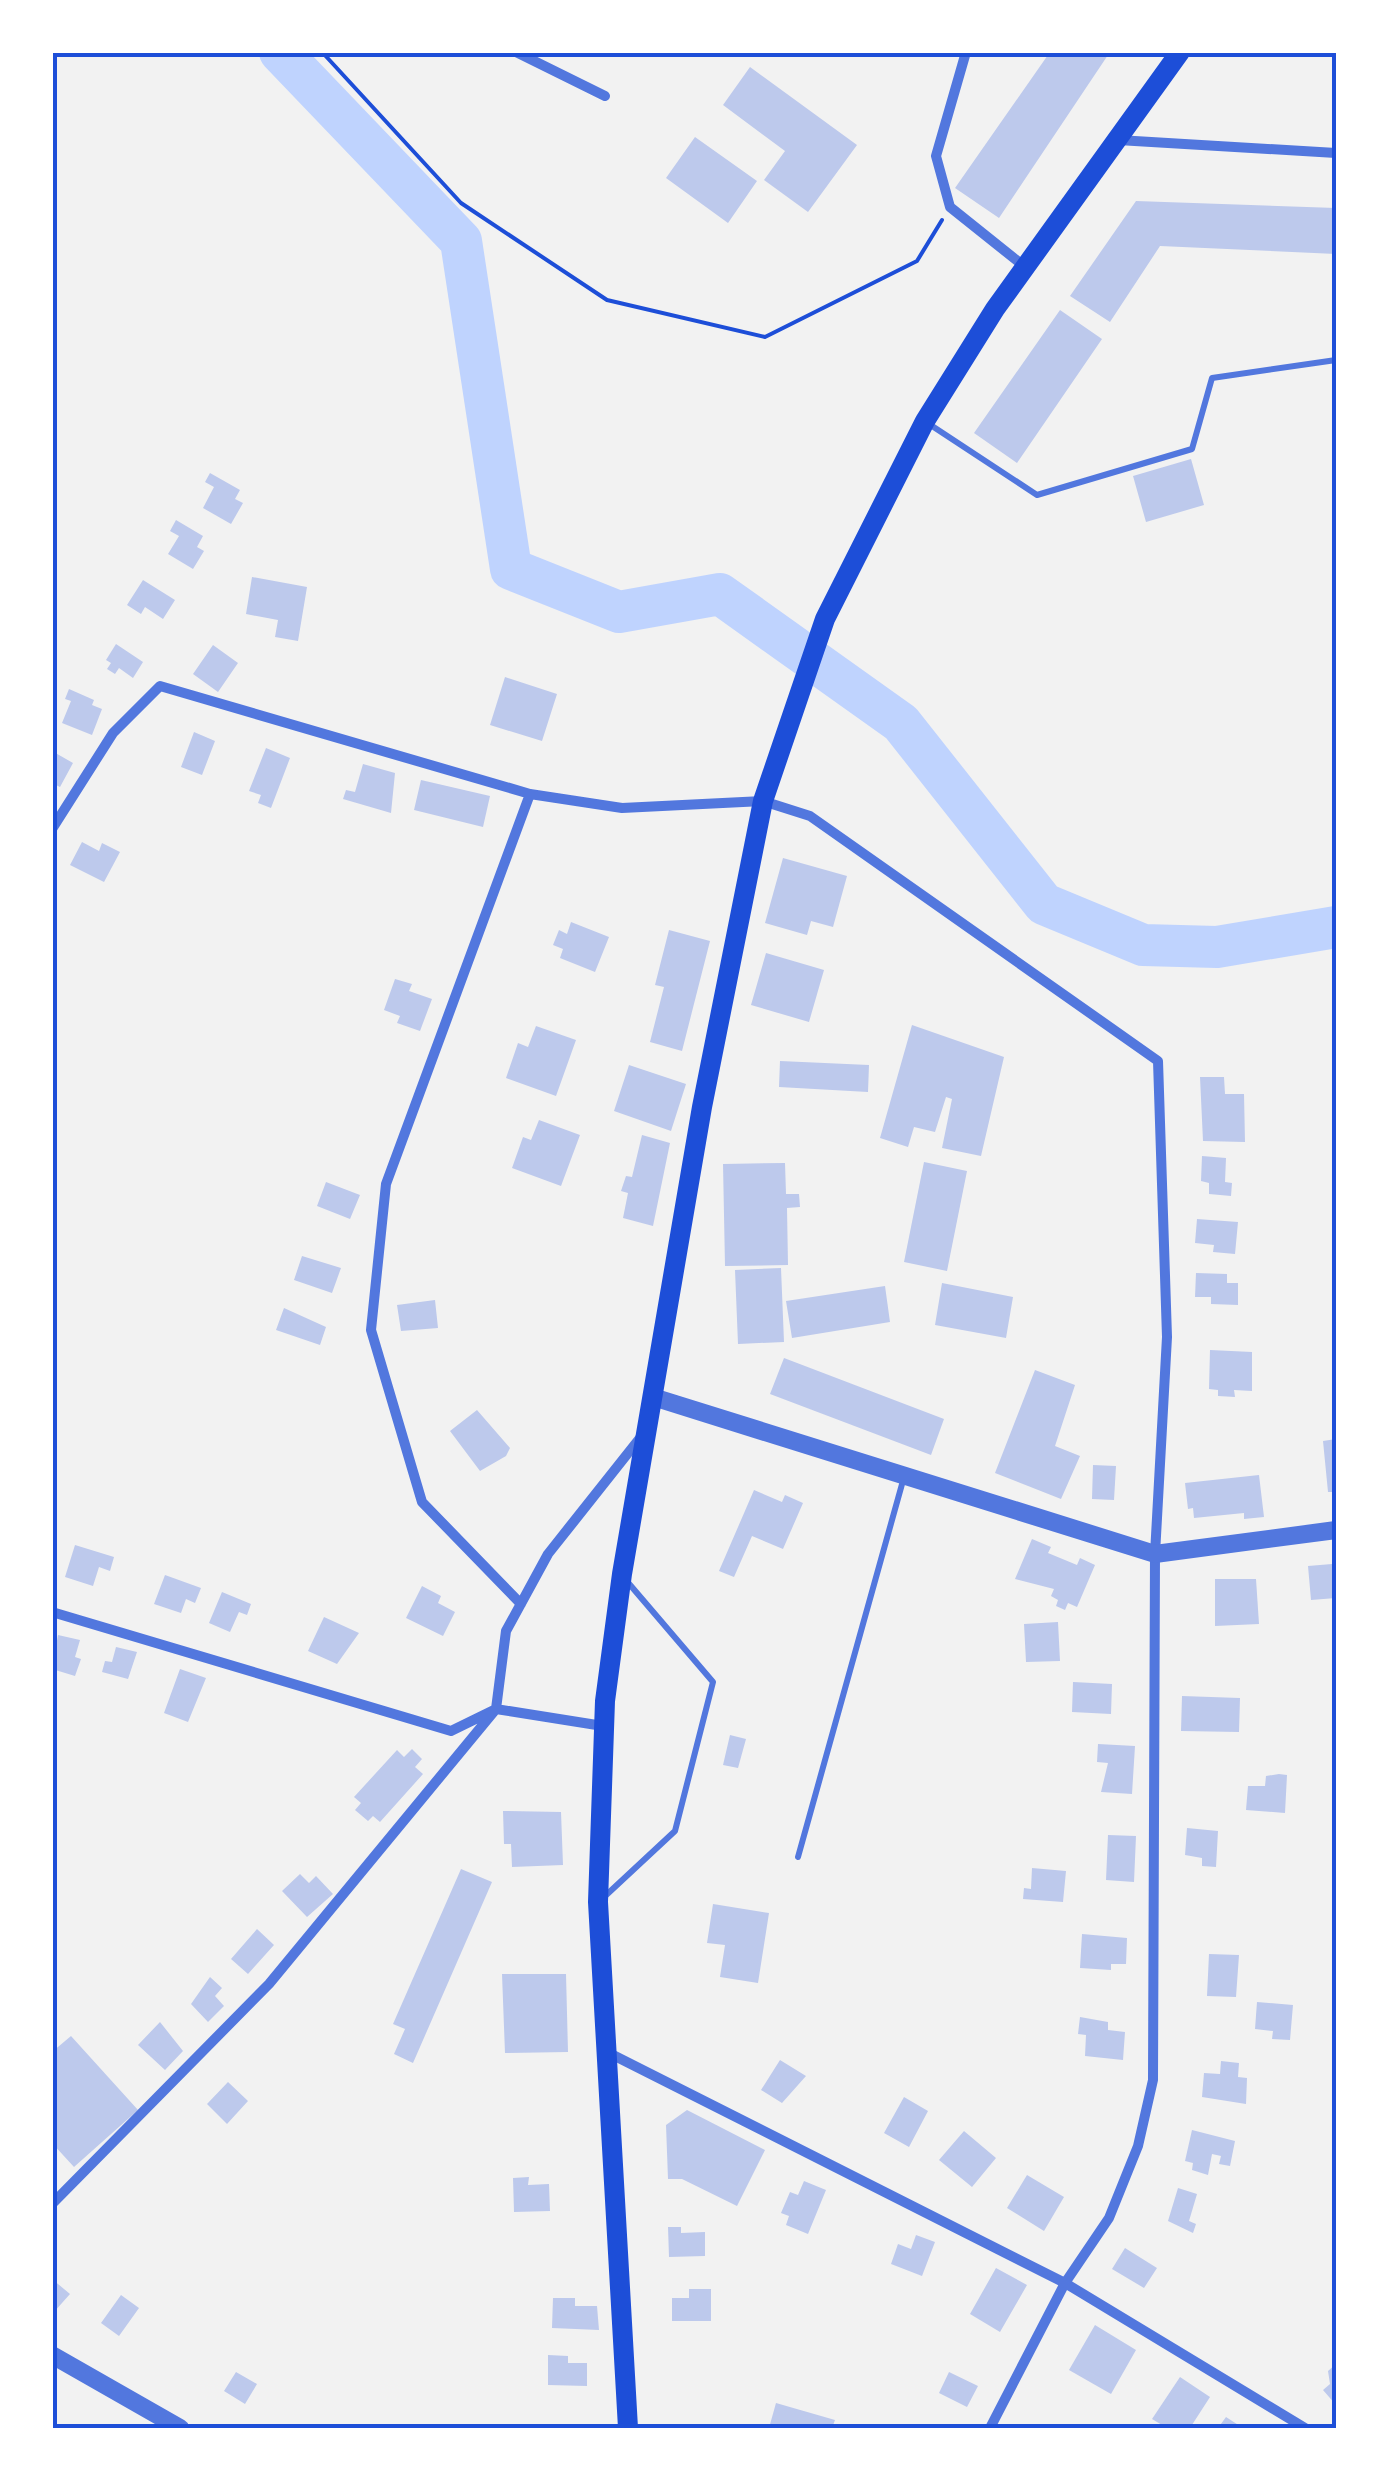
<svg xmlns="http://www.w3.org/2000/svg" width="1389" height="2481" viewBox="0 0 1389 2481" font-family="'Source Sans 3',sans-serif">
	<rect width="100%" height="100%" fill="#f2f2f2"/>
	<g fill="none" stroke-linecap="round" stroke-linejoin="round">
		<path stroke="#bfd3fe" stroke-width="42" d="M280,52L461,241L511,569L619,612L720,594L901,723L1044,904L1143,945L1217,947L1336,927"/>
	</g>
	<path fill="#bdc9ec" d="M1050,52H1110L999,218L955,188Z
		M750,67L857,145L808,212L764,180L785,151L723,105Z
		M695,137L757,181L728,223L666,178Z
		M1136,201L1336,208V254L1160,246L1110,322L1070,296Z
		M1060,310L1102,339L1017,463L974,433Z
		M1191,459L1204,505L1146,522L1133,476Z
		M210,473L240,490L235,499L243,503L231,524L203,508L214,487L205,482Z
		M176,520L203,536L197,547L204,551L193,569L168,554L179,536L170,531Z
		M252,577L307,587L298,641L275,637L278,620L246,614Z
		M143,580L175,600L163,619L145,607L141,614L127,605Z
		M116,644L143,662L133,678L119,668L115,674L107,669L111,663L106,660Z
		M213,645L238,663L218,692L193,674Z
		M505,677L557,694L542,741L490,725Z
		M69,689L94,700L92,705L102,709L92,735L62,723L71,701L65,699Z
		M194,732L215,741L202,775L181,767Z
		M266,748L290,758L271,808L258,803L261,795L249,791Z
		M52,751L73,763L60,787L52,783Z
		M363,764L395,773L391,813L343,799L346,790L355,792Z
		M421,780L490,796L483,827L414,810Z
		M82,842L99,851L102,843L120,852L104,882L70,865Z
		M783,858L847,876L833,927L811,921L807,935L765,923Z
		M571,922L609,937L595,972L560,958L563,949L553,945L559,930L567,934Z
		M669,930L710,941L682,1051L650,1042L664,987L655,985Z
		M766,953L824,970L809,1022L751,1005Z
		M395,979L412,984L409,991L432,999L420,1031L397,1023L400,1016L384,1010Z
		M912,1025L1004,1057L981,1156L942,1148L952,1099L946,1097L935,1132L914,1127L908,1147L880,1138Z
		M536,1026L576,1040L556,1096L506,1078L518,1043L528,1047Z
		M780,1061L869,1065L868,1092L779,1087Z
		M629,1065L686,1084L671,1131L614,1111Z
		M1200,1077H1224L1225,1094H1244L1245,1142L1203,1141Z
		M539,1120L580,1135L561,1186L512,1168L523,1137L531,1140Z
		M642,1135L670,1143L653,1226L623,1218L628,1193L621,1191L626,1176L632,1177Z
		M1202,1156L1226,1158L1225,1182L1232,1183L1231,1196L1209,1194V1183L1201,1181Z
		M924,1162L967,1171L947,1271L904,1262Z
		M785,1163L786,1194H799L800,1207L787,1208L788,1265L725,1266L723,1164Z
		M326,1182L360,1195L350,1219L317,1206Z
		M1197,1219L1238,1222L1235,1254L1213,1252L1214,1245L1195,1243Z
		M302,1256L341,1268L332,1293L294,1280Z
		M781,1268L784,1342L738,1344L735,1270Z
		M1196,1273L1227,1274V1283H1238V1305L1211,1304V1297H1195Z
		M942,1283L1013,1297L1006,1338L935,1325Z
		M885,1286L890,1322L792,1338L786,1301Z
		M435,1300L438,1328L401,1331L397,1305Z
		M284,1308L326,1327L320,1345L276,1330Z
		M1210,1350L1252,1352V1391L1234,1390L1235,1397L1218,1396V1390L1209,1389Z
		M784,1358L944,1419L931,1455L770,1394Z
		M1035,1370L1075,1385L1055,1446L1080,1456L1061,1499L995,1473Z
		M477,1410L510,1448L506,1456L480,1471L450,1431Z
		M1336,1439V1492H1328L1323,1441Z
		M1093,1465L1116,1466L1114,1500L1092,1499Z
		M1259,1475L1264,1517L1244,1519V1513L1194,1518L1193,1508L1188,1509L1185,1483Z
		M754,1490L782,1502L785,1495L803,1503L783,1549L752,1536L734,1577L719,1571Z
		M1032,1539L1051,1547L1048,1553L1077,1565L1080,1558L1095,1565L1077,1607L1068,1603L1065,1610L1056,1606L1058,1600L1051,1596L1054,1589L1015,1579Z
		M75,1545L114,1557L110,1571L99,1567L93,1586L65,1577Z
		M1332,1564L1336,1598L1311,1600L1308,1566Z
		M165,1575L201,1588L195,1603L186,1599L181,1613L154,1604Z
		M1215,1579H1256L1259,1624L1215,1626Z
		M422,1586L441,1596L438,1603L455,1612L443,1636L406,1618Z
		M222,1592L251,1604L247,1615L239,1612L230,1632L209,1623Z
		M324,1617L359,1633L337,1664L308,1651Z
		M1058,1622L1060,1661L1026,1662L1024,1624Z
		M58,1635L80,1640L75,1657L81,1659L75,1676L52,1669Z
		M116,1647L137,1652L128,1679L102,1672L105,1661L112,1662Z
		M180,1669L206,1678L188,1722L164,1713Z
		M1073,1682L1112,1684L1111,1714L1072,1712Z
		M1182,1696L1240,1698L1239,1732L1181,1731Z
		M730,1735L746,1739L738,1768L723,1765Z
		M1098,1744L1135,1746L1132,1794L1101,1792L1108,1763L1097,1762Z
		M412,1749L422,1759L415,1767L423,1774L380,1822L373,1816L368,1821L355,1810L361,1803L354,1797L397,1750L404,1757Z
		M1279,1774L1287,1775L1285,1813L1246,1810L1248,1786H1265L1266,1776Z
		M503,1811L561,1812L563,1865L512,1867L511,1844H504Z
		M1187,1828L1218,1831L1216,1867L1202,1866V1858L1185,1855Z
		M1108,1835L1136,1836L1134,1882L1106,1880Z
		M1032,1868L1066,1871L1063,1902L1023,1899L1024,1888L1031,1889Z
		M461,1869L492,1882L413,2063L394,2054L405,2029L393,2024Z
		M300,1874L309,1883L316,1876L333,1894L307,1917L282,1891Z
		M713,1904L769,1913L758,1983L720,1977L725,1945L707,1943Z
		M257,1929L274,1945L248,1974L231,1959Z
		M1082,1934L1127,1938L1126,1964H1111V1970L1080,1968Z
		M1209,1954L1239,1955L1236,1997L1207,1996Z
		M502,1974H566L568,2052L505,2053Z
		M210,1977L222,1988L215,1996L224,2006L208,2022L191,2004Z
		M1257,2002L1293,2005L1290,2040L1272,2039L1273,2031L1255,2029Z
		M1080,2017L1108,2022V2030L1125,2032L1123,2060L1085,2056L1086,2035L1078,2034Z
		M160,2022L183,2051L165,2070L138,2045Z
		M71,2036L138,2110L74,2167L52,2143V2052Z
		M780,2060L806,2076L782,2103L761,2090Z
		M1221,2061L1239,2063L1238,2077L1247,2078L1246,2104L1202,2097L1204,2073L1220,2074Z
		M228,2082L248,2101L227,2124L207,2104Z
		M904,2097L928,2111L909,2147L884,2133Z
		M687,2110L765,2150L737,2206L682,2179H668L666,2125Z
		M1192,2130L1235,2141L1230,2166L1219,2164L1221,2156L1212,2154L1208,2175L1192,2170L1193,2163L1185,2161Z
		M964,2131L996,2158L972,2187L939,2160Z
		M1027,2175L1064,2197L1044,2231L1007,2208Z
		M529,2177L528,2185L549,2184L550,2211L514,2212L513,2178Z
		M804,2181L826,2190L808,2234L786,2225L789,2216L781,2213L790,2192L798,2195Z
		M1178,2188L1197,2194L1189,2221L1196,2224L1193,2233L1168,2221Z
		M668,2227H681V2233L705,2232V2256L669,2257Z
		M916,2235L935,2242L922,2276L891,2264L898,2244L911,2249Z
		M1125,2248L1157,2268L1144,2288L1112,2269Z
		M996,2268L1027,2285L1000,2332L970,2314Z
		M52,2279L70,2294L54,2312L52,2310Z
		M689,2289H711V2321H672V2298H689Z
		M121,2295L139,2308L119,2336L101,2323Z
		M553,2298H575V2306H597L599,2330L552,2328Z
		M1095,2325L1136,2350L1111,2394L1069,2370Z
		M548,2355L568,2356V2363H587V2386L548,2385Z
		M1336,2364V2405L1323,2390L1330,2384L1328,2371Z
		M236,2372L257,2384L245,2404L224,2391Z
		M949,2372L978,2386L967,2407L939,2393Z
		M1180,2377L1210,2397L1190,2428H1167L1152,2419Z
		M776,2403L835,2420L832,2428H769Z
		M1226,2417L1243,2428H1218Z"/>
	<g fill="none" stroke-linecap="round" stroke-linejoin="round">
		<path stroke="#1d4ed8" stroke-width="4" d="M322,52L461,203L607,300L765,337L917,261L942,220"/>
		<path stroke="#5277de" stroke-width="6" d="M926,422L1037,495L1192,449L1212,378L1336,360
			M798,1857L904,1477
			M603,1898L675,1831L713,1682L625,1579"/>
		<path stroke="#5277de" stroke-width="10" d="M516,52L605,96
			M966,52L936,156L950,207L1025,267
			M1118,140L1336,153
			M52,829L113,733L160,686L530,794L622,808L763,801L810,816L1158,1061L1167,1337L1155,1554L1153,2080L1138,2146L1109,2218L1065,2283L990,2428
			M521,1604L422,1502L371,1330L386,1184L530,794
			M52,1612L451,1731L496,1709L603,1726
			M607,2052L1065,2283L1305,2428
			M52,2204L269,1984L496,1709L506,1631L548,1554L640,1438"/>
		<path stroke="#5277de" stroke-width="18" d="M653,1397L1155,1554L1336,1530
			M52,2355L180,2428"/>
		<path stroke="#1d4ed8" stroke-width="20" d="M628,2428L598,1902L605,1701L622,1574L702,1107L763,801L825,619L925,421L995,309L1180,52"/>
	</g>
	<rect width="1389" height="2481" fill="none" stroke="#ffffff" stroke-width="110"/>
	<rect x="55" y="55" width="1279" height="2371" fill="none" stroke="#1d4ed8" stroke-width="4"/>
</svg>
